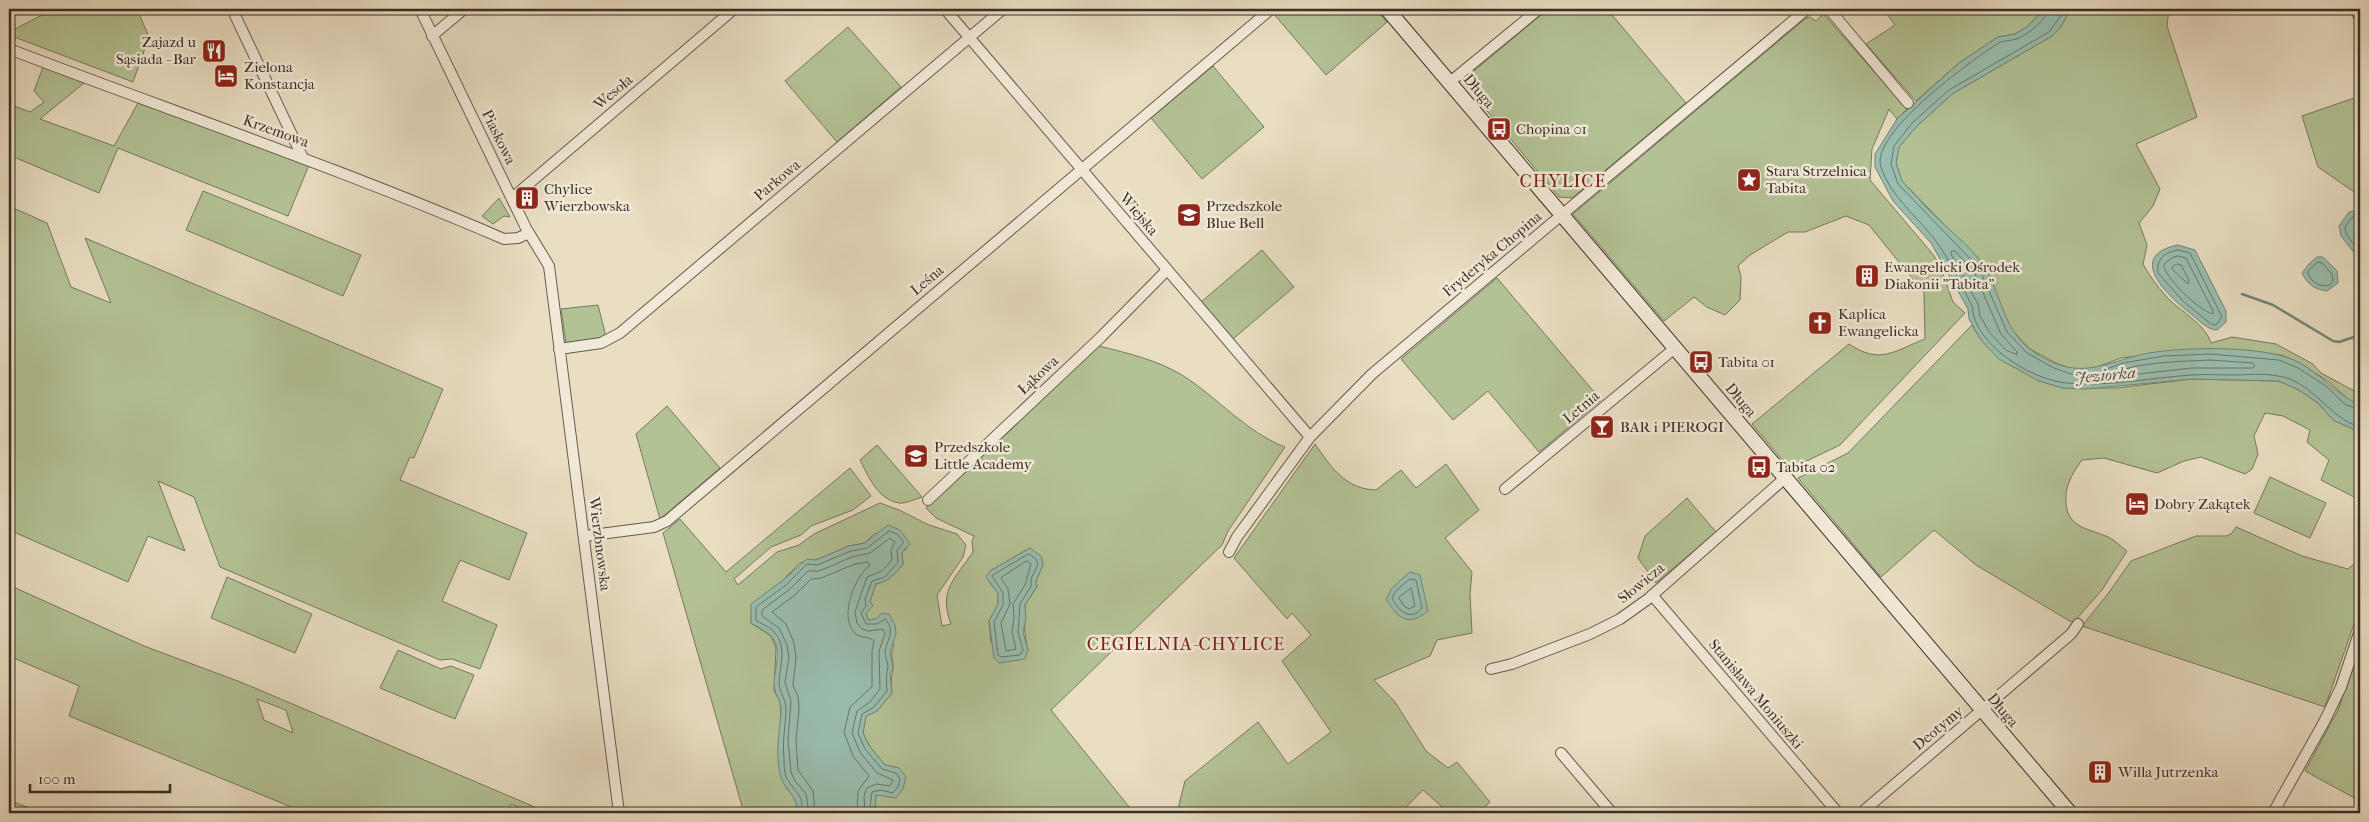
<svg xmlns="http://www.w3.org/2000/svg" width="2369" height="822" viewBox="0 0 2369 822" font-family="'IM FELL French Canon',serif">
	<rect width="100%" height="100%" fill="#e9ddc2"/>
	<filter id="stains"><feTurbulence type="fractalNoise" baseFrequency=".004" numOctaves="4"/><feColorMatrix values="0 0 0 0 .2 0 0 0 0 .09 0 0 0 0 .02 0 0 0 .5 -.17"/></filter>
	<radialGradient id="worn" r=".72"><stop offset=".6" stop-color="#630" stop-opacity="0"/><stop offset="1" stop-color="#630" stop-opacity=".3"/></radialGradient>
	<path fill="#b3c295" stroke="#76785e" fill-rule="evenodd" d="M47,9H137L149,37L133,82L9,35V32L48,12Z
		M1279,9H1375L1387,22L1326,75L1273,13Z
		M1548,9H1607L1686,103L1572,198L1559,197L1462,81Z
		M1819,9L1907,109L1897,119L1889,109L1872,149L1870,180L1931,252L1939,263L1953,302L1965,313L1840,445L1790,469L1752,424L1849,344C1880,365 1894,351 1925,339L1924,293L1869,225L1846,216L1805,232H1788L1750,255L1738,266L1741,277L1740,300L1725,315L1707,307L1694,297L1664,321L1573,214L1806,18L1810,17L1816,21L1821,16Z
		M1883,9H2044L2027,27L2015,34L1998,37L1959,63L1916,101L1866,44L1895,25Z
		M2071,9H2169L2167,26L2197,117L2136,144L2160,189L2153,206L2139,223L2147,245L2143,264C2149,275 2157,286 2166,296C2180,312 2204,322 2211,343L2232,337L2276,344L2313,364L2321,373L2360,394V405L2349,400L2329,382L2300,363L2281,355L2210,349L2121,358L2092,369H2072L2056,363L2030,349L2011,329L1983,265L1902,181L1896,163L1899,147L1917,126L1952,94L2052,36L2060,28Z
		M848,27L901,87L837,142L785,81Z
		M1213,66L1264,127L1202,179L1151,118Z
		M43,67L84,83L40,119L114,146L138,103L309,165L288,216L118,148L99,193L9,155V104L30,112L44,102L34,91Z
		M2360,96V196L2318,167L2302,116Z
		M203,191L361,255L343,296L186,230Z
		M499,198L510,217L504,216L493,224L482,216Z
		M9,206L47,223L71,287L111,303L85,238L443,389L414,458L410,457L400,480L527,533L509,580L460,560L442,601L497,625L480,669L452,659L440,660L220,567L194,497L158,481L185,551L148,536L128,582L9,530Z
		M1262,250L1294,287L1233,339L1201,302Z
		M1497,278L1601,400L1539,452L1488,391L1453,420L1401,359Z
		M598,305L606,337L566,343L561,309Z
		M1972,325L1981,340L2039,381L2063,388H2116L2192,379L2279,381L2299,390L2318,403L2333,420L2360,432V500L2321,480L2329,460L2307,442L2310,430L2283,416L2265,413L2254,436L2258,454L2252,469L2245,474L2201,457L2184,461L2157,473L2104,458L2082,460C2074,471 2067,482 2066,495C2064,527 2084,527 2108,537C2115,540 2121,547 2127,551L2102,590L2073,623L1976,565L1934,530L1881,577L1798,478L1848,453Z
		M1099,346C1127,353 1157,360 1182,375C1217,397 1246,432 1285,447L1228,531L1222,545L1051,710L1134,813H878L875,808L876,795H882L899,768L885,765L870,747L863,733L866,716L877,711L892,693C891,683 891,677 893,669C894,659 889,655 894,645L876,619L868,620L866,613L876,584C889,581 895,574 903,564L902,552L907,548L875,533L865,543L849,546L816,560L800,563L782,581L752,604L751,623L771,636L776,648L774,691L780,701L786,788L796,798L797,807L793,813H744L663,533L680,519L726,572L850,468L871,496L853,510L811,526L801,535L771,547L734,579L738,585L777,552L799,545L814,534L880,503L899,510L929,525L957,534L966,545L963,557L937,595L942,626L951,624C938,590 955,579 973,552L972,541L974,536L936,518L926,508ZM1030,548L1043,565L1036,581L1037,586C1034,592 1030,597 1026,603C1022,612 1025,640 1028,650L991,642L989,621L998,604V593L990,583V571Z
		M667,406L720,468L660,519L636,434Z
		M1315,444C1331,467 1345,489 1376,490L1401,470L1416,488L1446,464L1479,510L1445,538L1472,572L1470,594L1472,633L1437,640L1430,656L1374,680L1395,702L1426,751L1448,768L1457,762L1490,802L1478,813H1449L1423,790L1400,813H1177L1185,781L1258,722L1288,764L1331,732L1282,661L1311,635L1292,613L1287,619L1234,558Z
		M877,445L922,497C916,499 905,504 899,503C877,499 869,477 860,460Z
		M2270,477L2326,503L2310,538L2254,513Z
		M1687,498L1716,532L1656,583L1638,558L1645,536Z
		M2236,527L2302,556L2348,569L2360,559V607L2325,707L2082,626L2107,595L2131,561L2196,536H2226L2231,534Z
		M227,577L312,614L295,653L211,618Z
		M9,585L144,646L243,683L549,813H533L511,804L507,813H324L310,808L306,813L69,716L79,686L9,656ZM257,699L286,710L293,733L264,720Z
		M2360,646V801L2305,771L2338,710Z
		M398,650L441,669L451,666L474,675L455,719L380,688Z
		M9,800L39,812L38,813H9Z"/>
	<path fill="#99bdae" stroke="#738478" d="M2044,9H2071L2060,28L2052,36L1952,94L1917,126L1899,147L1896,163L1902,181C1915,195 1927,209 1941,222C1955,235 1973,249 1983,265C2002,293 2002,329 2031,350C2085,388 2109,356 2164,351C2200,347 2272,346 2302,364C2322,376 2340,397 2360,405V432L2333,420L2318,403L2299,390L2279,381L2192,379L2086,389L2063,388L2039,381L1999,359L1981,340L1969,319L1968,309L1931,243L1893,201L1875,167V154L1897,119L1959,63L1998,37L2015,34L2027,27Z
		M2354,211L2360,213V260L2341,236L2339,226L2349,212Z
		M2178,245L2195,250L2226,311V322L2217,330C2207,330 2199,320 2191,314C2169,297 2124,256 2178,245Z
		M2317,257H2323L2337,271L2338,283L2327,291C2314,289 2308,285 2302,273L2309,264Z
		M888,525L900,530L910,544L902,552L903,564C895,574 889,581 876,584L870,601L873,606L866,613L868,620L876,619L882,613L889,614L895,625L896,634L890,652L893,668L890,674L892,693L877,711L866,716L863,733L870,747L885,765L899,768L906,777L903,789L896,798L876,795L875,808L878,813H793L797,807C795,794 783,788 780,774C775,752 780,731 781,709C781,700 774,693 774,684C774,669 783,649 771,636C766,631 757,627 751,623V604L782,581L807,559L816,560L849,546L865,543Z
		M1030,548L1041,556L1043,565L1036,581L1037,586L1025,605L1026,619L1023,632L1028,650L1025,659L999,663L994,658L989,621L998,604V593L986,577L990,571Z
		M1410,572L1420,575L1428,611C1407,628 1398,618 1386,599L1392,588Z"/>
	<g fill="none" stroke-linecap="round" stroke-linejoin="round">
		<path stroke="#69766a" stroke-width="1" d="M2048,9C2047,20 2026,36 2016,39C2010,41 2003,40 1997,44C1972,60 1869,134 1881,167C1891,197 1916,215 1935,240C1950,260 1961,284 1972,306C1973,310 1973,314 1974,317C1984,350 2034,380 2066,383C2108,387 2150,378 2191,375C2205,374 2219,375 2233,375C2248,375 2263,373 2278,376C2313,381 2328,418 2360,427
			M2066,9L2049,32L1949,90L1913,122L1894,146L1891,164L1898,184L1979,268L2007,332L2027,353L2054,368L2071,374H2093L2123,363L2164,356L2210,354L2279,360L2298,368L2326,386L2346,405L2360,409
			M2360,217H2352L2345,227L2346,234L2360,253
			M2178,250L2190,253L2222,317L2216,325L2211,324L2183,301L2158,273C2156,259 2165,252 2178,250Z
			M1952,251H1955L1974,272L2001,334L2017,352V355L2006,350L1990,333L1980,316L1978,304L1951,254Z
			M2178,256L2186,258L2213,311V314C2201,312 2162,276 2164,264L2172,258Z
			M2318,262L2322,263L2332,274L2333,281L2330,285C2320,288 2310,282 2308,272Z
			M2178,264L2181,265L2189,280L2188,284L2172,269L2173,266Z
			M2210,360L2253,363L2255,366L2253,368H2192L2121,376L2118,374C2126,362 2194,361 2210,360Z
			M1029,554L1036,559L1038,564L1031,579V586L1020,604L1018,632L1023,650L1020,655L1001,657L998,655L994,622L1003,605V593L992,576Z
			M1027,561L1031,564L1025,585L1013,604L1014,618L1012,632L1016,649L1006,651L1001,623L1010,604L1008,589L1001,578Z
			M1410,579L1416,580L1422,608C1411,622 1398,611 1392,598L1396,591Z
			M1411,588L1415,606L1409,609L1404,606L1399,598Z
			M799,813C809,798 791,789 786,777C784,771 784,764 784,757C782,740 786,724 786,707C785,698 779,691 779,682C780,665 787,647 775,633C771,627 761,624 756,620V607L786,585L807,564L817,565L851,551L867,548L889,531L897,534L904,542L897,550L898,562L885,577L872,581L865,599L866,606L861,613L866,624H877L885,619C896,631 887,639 885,652C885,657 888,662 888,667C886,676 886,682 887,691L874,707L862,714L858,733L865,749L882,769L896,773L900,779L898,787L893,793L881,790L872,792L870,807L872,813
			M807,813L808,807L806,794L795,781L791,772L788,740L791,701L785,682L789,658L787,645L779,628L762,616V610L790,589L808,571H819L852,557L870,553L890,538L895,542L891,550L892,560L882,571L867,577L855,612L857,623L862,629L869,631L883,629L885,634L879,651L880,689L870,702L857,711L852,733L860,752L877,773L893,780L890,786L876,784L867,788L864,796L865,813
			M815,813L813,791L798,770L796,740L799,709L798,696L793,685L796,658L794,643L786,624L772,612L795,595L811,579L821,578L855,564L868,562L870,565C855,576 839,616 854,632C860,639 869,636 874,641L872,651V687L850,707L844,732L853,756L869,776L858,791L857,813"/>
		<path stroke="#738478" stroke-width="2.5" d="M2242,294L2273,305L2333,341L2339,342L2360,335"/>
		<defs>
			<path id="street" d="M232,9L302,156
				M420,9L526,228L549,266L619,813
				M945,9L1310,437
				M1829,9L1908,103
				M2355,9L2360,18
				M432,36L464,9
				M9,49C174,112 342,169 504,239L518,238L529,233
				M1450,82L1539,9
				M512,198L734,9
				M559,349L601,343L620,333L1003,9
				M1505,489L1675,348
				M928,500L1101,337L1167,270
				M585,536L654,527L667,521L1271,9
				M1229,552L1237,537L1310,437L1372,374L1807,9
				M1652,595L1838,813
				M1491,669L1512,664L1590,634L1620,619L1648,599L1785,478
				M1561,753L1612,813
				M1861,813L2071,634L2078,624
				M2273,813L2324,722L2341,687L2360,630"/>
			<path id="secondary" d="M1387,9L2070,813"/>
		</defs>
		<use href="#street" stroke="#655a4e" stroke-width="12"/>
		<use href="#secondary" stroke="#392f27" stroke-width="16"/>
		<use href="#street" stroke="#f1e9d7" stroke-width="10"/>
		<use href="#secondary" stroke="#f1e9d7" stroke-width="14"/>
	</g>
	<defs>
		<symbol id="restaurant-square" viewBox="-11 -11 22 22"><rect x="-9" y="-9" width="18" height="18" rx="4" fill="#8f2418" stroke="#f1e9d7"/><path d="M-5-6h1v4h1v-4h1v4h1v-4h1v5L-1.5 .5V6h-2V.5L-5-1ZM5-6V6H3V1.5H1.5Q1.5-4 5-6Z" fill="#fff"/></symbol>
		<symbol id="hotel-square" viewBox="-11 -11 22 22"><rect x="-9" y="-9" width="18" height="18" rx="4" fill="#8f2418" stroke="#f1e9d7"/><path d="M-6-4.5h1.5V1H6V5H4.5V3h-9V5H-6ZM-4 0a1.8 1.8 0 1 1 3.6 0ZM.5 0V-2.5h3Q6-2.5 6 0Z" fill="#fff"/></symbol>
		<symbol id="bus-square" viewBox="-11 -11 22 22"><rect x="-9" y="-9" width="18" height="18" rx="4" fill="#8f2418" stroke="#f1e9d7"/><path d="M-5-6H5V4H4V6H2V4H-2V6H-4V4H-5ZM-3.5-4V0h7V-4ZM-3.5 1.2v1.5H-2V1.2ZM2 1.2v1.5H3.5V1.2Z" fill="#fff"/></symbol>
		<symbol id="sight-square" viewBox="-11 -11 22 22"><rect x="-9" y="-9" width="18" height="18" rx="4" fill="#8f2418" stroke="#f1e9d7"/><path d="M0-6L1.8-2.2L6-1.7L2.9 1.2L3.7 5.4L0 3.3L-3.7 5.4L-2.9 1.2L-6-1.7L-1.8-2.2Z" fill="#fff"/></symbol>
		<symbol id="building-square" viewBox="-11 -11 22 22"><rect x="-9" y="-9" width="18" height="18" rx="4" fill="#8f2418" stroke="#f1e9d7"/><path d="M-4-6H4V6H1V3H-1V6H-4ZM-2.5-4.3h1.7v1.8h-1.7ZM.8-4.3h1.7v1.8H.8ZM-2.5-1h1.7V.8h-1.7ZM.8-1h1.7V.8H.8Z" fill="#fff"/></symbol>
		<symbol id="school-square" viewBox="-11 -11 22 22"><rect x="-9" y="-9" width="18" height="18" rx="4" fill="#8f2418" stroke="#f1e9d7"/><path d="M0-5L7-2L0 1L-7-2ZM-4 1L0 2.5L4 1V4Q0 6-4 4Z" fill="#fff"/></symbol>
		<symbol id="church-square" viewBox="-11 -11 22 22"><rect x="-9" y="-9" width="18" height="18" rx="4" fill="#8f2418" stroke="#f1e9d7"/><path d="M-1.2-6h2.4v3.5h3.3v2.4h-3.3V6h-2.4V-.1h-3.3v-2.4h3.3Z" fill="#fff"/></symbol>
		<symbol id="bar-square" viewBox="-11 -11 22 22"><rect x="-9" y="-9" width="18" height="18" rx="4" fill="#8f2418" stroke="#f1e9d7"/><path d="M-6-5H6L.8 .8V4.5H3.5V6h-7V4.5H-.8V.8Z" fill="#fff"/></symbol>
	</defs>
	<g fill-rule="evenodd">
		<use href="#restaurant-square" x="200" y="37" width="28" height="28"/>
		<use href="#hotel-square" x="212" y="62" width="28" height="28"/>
		<use href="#bus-square" x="1485" y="115" width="28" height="28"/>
		<use href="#sight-square" x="1735" y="166" width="28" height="28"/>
		<use href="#building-square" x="513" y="184" width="28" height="28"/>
		<use href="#school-square" x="1175" y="201" width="28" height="28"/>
		<use href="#building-square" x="1853" y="262" width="28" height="28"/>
		<use href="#church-square" x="1806" y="309" width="28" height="28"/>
		<use href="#bus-square" x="1687" y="348" width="28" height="28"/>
		<use href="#bar-square" x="1588" y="413" width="28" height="28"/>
		<use href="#school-square" x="902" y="442" width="28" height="28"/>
		<use href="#bus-square" x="1745" y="453" width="28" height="28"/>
		<use href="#hotel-square" x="2123" y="490" width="28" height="28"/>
		<use href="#building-square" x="2086" y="758" width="28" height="28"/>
	</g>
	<g text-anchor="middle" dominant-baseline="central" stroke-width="5" stroke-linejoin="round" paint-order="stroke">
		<g font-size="15" fill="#392f27" stroke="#f1e9d7" text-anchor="start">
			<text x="196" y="42" text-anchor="end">Zajazd u<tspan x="196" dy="17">Sąsiada - Bar</tspan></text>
			<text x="244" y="67">Zielona<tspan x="244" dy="17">Konstancja</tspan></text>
			<text x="1516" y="129">Chopina 01</text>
			<text x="1766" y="171">Stara Strzelnica<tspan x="1766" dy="17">Tabita</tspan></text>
			<text x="544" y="189">Chylice<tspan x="544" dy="17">Wierzbowska</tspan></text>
			<text x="1206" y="206">Przedszkole<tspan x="1206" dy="17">Blue Bell</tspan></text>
			<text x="1884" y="267">Ewangelicki Ośrodek<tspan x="1884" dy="17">Diakonii "Tabita"</tspan></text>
			<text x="1838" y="314">Kaplica<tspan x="1838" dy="17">Ewangelicka</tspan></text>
			<text x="1718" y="362">Tabita 01</text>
			<text x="1620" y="427">BAR i PIEROGI</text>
			<text x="934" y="447">Przedszkole<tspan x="934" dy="17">Little Academy</tspan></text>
			<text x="1776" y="467">Tabita 02</text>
			<text x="2154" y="504">Dobry Zakątek</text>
			<text x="2118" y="772">Willa Jutrzenka</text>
		</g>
		<g font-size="15" fill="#392f27" stroke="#f1e9d7">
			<text transform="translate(1479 91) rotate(50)">Długa</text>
			<text transform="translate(613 92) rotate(-40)">Wesoła</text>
			<text transform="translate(276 131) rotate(20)">Krzemowa</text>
			<text transform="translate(499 137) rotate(64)">Piaskowa</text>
			<text transform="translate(777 180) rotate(-40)">Parkowa</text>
			<text transform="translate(1139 214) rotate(50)">Wiejska</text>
			<text transform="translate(1492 254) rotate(-40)">Fryderyka Chopina</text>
			<text transform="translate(927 280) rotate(-40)">Leśna</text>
			<text transform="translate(1038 375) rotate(-43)">Łąkowa</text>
			<text transform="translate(1741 400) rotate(50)">Długa</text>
			<text transform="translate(1581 407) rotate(-40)">Letnia</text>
			<text transform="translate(600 544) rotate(83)">Wierzbnowska</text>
			<text transform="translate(1641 583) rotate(-39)">Słowicza</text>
			<text transform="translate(1756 694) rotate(50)">Stanisława Moniuszki</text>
			<text transform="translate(2003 710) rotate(50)">Długa</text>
			<text transform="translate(1938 728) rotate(-40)">Deotymy</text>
		</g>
		<g font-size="16" font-style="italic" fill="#515249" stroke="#f1e9d7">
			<text transform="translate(2105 375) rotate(-5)">Jeziorka</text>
		</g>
		<g font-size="18" letter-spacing="1" fill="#7a1f14" stroke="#f1e9d7">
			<text x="1563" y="181">CHYLICE</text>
			<text x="1186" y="644">CEGIELNIA-CHYLICE</text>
		</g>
	</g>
	<rect width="2369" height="822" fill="none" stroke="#e9ddc2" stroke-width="30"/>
	<rect x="10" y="10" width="2349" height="802" fill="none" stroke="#392f27" stroke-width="2.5"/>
	<rect x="15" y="15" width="2339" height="792" fill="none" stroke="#392f27"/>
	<path d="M30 784v8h140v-8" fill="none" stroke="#392f27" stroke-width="2.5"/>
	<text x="38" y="784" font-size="15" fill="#392f27" stroke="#f1e9d7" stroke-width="4" paint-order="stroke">100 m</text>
	<rect width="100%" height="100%" filter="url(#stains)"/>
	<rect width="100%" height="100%" fill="url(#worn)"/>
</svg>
